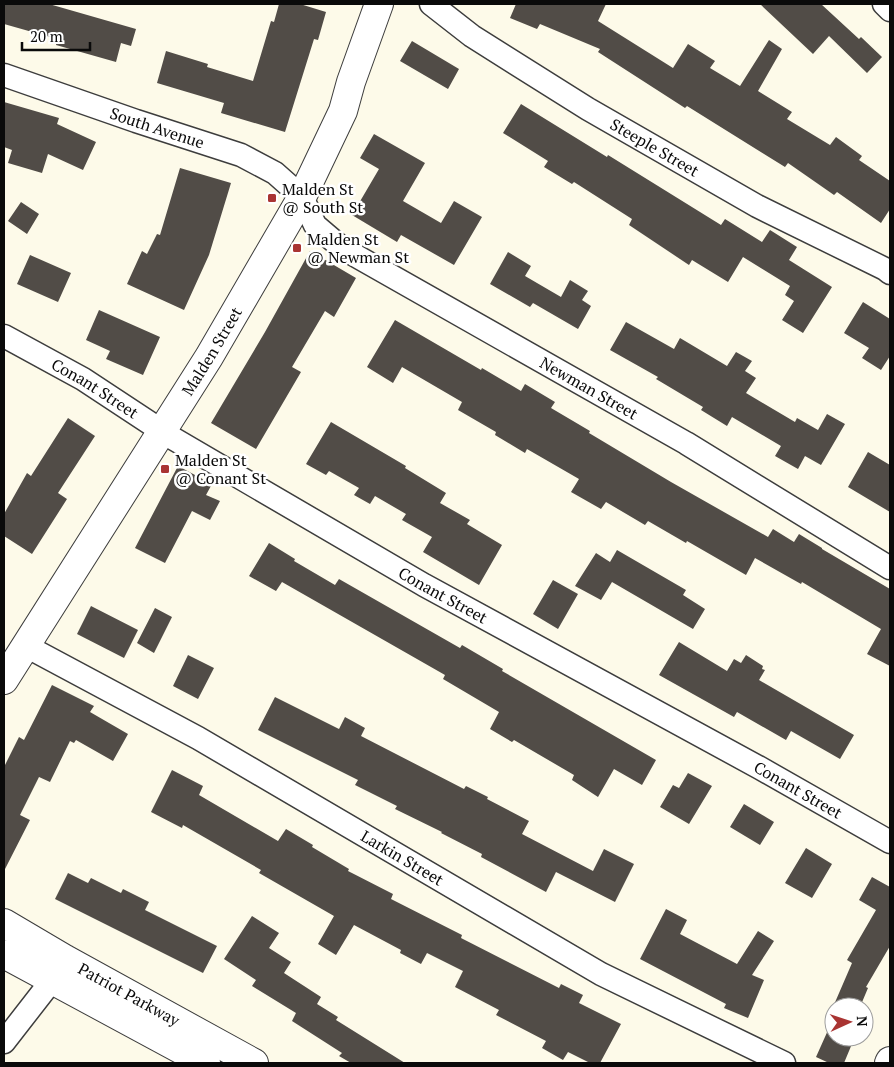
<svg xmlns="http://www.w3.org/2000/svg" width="894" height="1067" viewBox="0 0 894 1067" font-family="'PT Serif',serif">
	<rect width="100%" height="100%" fill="#fdfae9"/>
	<path fill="#514c47" d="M4,4H49L136,29L131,46L121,43L116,62L56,45L57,39L4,24Z
		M279,4H300L326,12L318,40L314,39L285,132L221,113L224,103L157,83L166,51L208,64L207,67L253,81L271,21L274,22Z
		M516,4H606L598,21L673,68L688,44L715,61L710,68L740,86L769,40L782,49L758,91L792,112L787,119L830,145L836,137L862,156L859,160L890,181V209L881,223L837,192L834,195L788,163L785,167L687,106L685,108L598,52L600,49L540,24L537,29L510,18Z
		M760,4H821L859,39L861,37L882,57L867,73L829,36L813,54Z
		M412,41L459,69L448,89L400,61Z
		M4,102L59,118L57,124L96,142L83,170L48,154L42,173L8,163L12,150L4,147Z
		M521,104L607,157L608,155L721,225L725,219L762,242L770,230L797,247L789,260L832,287L803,333L782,320L794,301L785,295L790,286L743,257L728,282L692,260L689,265L629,225L632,219L574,182L572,184L544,167L548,161L503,133Z
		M374,134L425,163L403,201L441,223L454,201L482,217L454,265L401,235L397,242L352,215L379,169L360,158Z
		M180,168L231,183L209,255L184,310L127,284L142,251L147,254L157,234L160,235Z
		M21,202L39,214L27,234L8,221Z
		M310,251L356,278L334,317L325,311L292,367L301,372L256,449L211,423L265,332Z
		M508,252L531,266L525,276L561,297L570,280L588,291L582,300L591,306L578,329L533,303L530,307L490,284Z
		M30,255L71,273L58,302L17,284Z
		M863,302L890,319V356L881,370L862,358L869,348L844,333Z
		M99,310L160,337L143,375L106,359L110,351L86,340Z
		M395,320L481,370L482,368L521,391L525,384L555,402L551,408L590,431L589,433L671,482L768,537L773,529L794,542L799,534L822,548V549L890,589V666L867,654L881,629L802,582L801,584L755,558L746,575L687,541L686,543L648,521L645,525L606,502L601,509L571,492L579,479L527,449L525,453L495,435L496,432L458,410L462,402L402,367L393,383L367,367Z
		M626,322L674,349L680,338L727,366L736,352L752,361L745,371L756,378L746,393L795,422L797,418L818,430L827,414L845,424L821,465L805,456L798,469L775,456L781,446L732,417L727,426L701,410L703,407L656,379L658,377L610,350Z
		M68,418L95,436L58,493L67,499L32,554L4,536V514L27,473L31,476Z
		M331,422L406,466L405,468L446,493L440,503L470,520L467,524L502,545L479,585L423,552L432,537L402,520L406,514L375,496L370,504L354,495L359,488L329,471L326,475L306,464Z
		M868,452L890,465V512L848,487Z
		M178,466L212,484L206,495L220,501L210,520L192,511L165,563L135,548Z
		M269,543L295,559L294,561L335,585L339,579L460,648L462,645L503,669L502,671L656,760L642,785L614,769L598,797L572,780L574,775L514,740L512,742L490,729L499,712L443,679L445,675L282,582L276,591L249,576Z
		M617,550L686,590L683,595L705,609L693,629L612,582L601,600L575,586L596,553L610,562Z
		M553,580L578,594L558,629L533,614Z
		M91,606L138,630L124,658L77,634Z
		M155,608L172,617L154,653L137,643Z
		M679,642L727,671L734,659L741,663L746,655L763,666L762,669L765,670L759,680L854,735L840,759L791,731L786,740L737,712L734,717L659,675Z
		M188,655L214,668L198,699L173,686Z
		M52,685L94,706L90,712L128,734L113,761L76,740L74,743L70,741L50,782L39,777L20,815L30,820L4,871V767L19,737L24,740Z
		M275,697L339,729L345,717L365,728L361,736L464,789L466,786L488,797L487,799L529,821L522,834L593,871L604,849L634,864L615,902L556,872L546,892L481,857L482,854L441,833L442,832L395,809L397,806L355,785L358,780L258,730Z
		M172,770L203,786L199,795L278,841L286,829L313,845L312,847L349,869L348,871L393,894L391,899L462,935L461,938L559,988L561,984L583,995L579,1003L621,1024L600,1063H590L568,1052L563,1060L542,1048L546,1041L496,1015L499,1010L455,987L463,971L427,953L421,964L400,953L401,950L354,925L336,955L318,944L334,916L259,873L261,870L183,825L182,828L151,812Z
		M688,773L712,786L689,824L660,807L673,785L679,788Z
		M744,804L774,822L760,845L730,827Z
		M806,848L832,864L812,898L785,883Z
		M68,873L88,883L91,878L121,893L123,889L149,902L145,910L217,946L203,973L55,899Z
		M872,877L890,887V886V946L866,987L868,988L860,1007H833L852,963L847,960L876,910L859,900Z
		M666,909L687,920L680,934L737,964L758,931L774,941L752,975L764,980L748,1018L724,1008L726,1004L640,959Z
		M252,916L279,933L269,948L291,962L284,973L321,997L317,1004L338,1017L336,1020L405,1063H351L339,1056L342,1053L292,1021L296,1013L252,986L256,980L224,959Z
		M829,1028L834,1030V1037H849L854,1039L844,1063H829L816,1057Z"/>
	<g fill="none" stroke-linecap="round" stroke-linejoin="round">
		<defs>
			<g id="minor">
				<path id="s1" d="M431,4L472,36L588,109L757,206L885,269L890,273"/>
				<path d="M884,4L890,10"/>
				<path id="s2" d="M4,75L136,121L241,155L275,173L302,197L315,225L342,248L686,443L890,568"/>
				<path id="s3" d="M4,336L83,379L174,439L424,585L760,768L890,842"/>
				<path id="s4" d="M26,646L198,738L601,974L784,1063"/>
				<path d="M4,1042L53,979L60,966"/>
			</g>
			<g id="tertiary">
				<path id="s5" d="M4,680L209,357L302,197L343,111L351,82L379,4"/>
				<path id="s6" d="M4,923L65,959L254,1063"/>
				<path d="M4,954L206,1063"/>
				<path d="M889,1063L890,1061"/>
			</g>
		</defs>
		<use href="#minor" stroke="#3d3d3d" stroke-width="25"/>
		<use href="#tertiary" stroke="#3d3d3d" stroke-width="30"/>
		<use href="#minor" stroke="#fff" stroke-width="22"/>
		<use href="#tertiary" stroke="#fff" stroke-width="28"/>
	</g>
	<g fill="#a93432" stroke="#fff" stroke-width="2">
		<rect x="267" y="193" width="10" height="10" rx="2.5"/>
		<rect x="292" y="243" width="10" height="10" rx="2.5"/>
		<rect x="160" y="464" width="10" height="10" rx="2.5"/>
	</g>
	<g text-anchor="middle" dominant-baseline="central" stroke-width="5" stroke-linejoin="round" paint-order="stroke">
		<g font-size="16" fill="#0a0a0a" stroke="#fff">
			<text stroke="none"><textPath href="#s2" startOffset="162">South Avenue</textPath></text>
			<text stroke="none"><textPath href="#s1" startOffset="266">Steeple Street</textPath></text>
			<text stroke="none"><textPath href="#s5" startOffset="389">Malden Street</textPath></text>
			<text stroke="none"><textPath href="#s2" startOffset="675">Newman Street</textPath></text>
			<text stroke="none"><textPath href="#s3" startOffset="105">Conant Street</textPath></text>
			<text stroke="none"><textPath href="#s3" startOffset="510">Conant Street</textPath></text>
			<text stroke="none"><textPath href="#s3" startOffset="915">Conant Street</textPath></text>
			<text stroke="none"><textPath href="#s4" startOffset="432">Larkin Street</textPath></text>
			<text stroke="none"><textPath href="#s6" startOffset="144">Patriot Parkway</textPath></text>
		</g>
		<g font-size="16" fill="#0a0a0a" stroke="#fff" text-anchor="start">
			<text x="282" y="189">Malden St<tspan x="282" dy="18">@ South St</tspan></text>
			<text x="307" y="239">Malden St<tspan x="307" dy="18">@ Newman St</tspan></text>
			<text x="175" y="460">Malden St<tspan x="175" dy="18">@ Conant St</tspan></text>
		</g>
	</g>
	<rect width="894" height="1067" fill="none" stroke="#0a0a0a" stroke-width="10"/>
	<g transform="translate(849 1022) rotate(87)"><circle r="24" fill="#ffffff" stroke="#9d9d9d"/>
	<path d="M0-4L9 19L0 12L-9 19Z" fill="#a93432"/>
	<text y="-8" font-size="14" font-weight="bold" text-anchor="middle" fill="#0a0a0a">N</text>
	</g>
	<path d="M22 42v8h68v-8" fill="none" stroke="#0a0a0a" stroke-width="2.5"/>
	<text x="30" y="42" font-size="15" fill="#0a0a0a" stroke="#ffffff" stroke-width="4" paint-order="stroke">20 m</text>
</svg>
